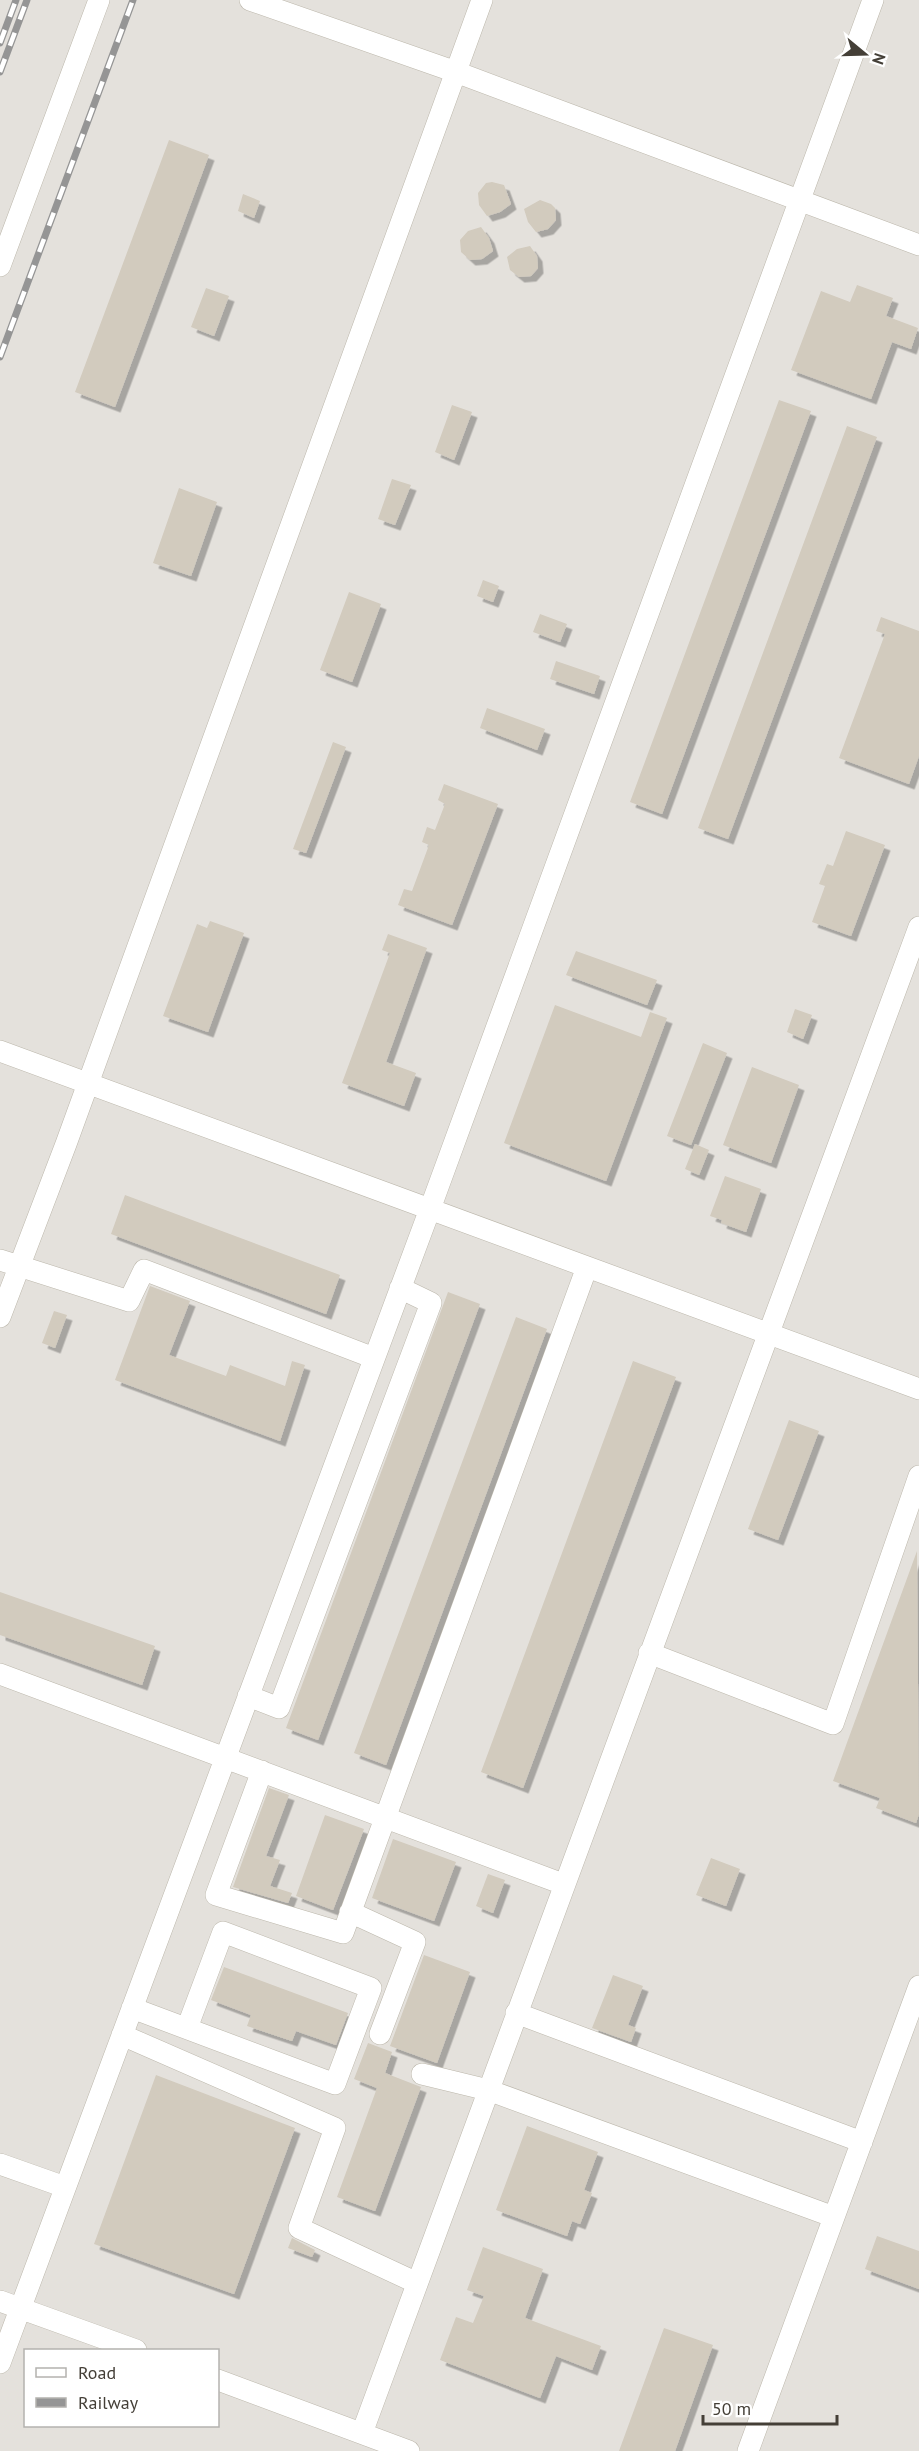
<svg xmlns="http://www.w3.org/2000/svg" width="919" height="2451" viewBox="0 0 919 2451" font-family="'PT Sans',sans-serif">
	<defs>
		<filter id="shadow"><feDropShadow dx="5.5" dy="5.5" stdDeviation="0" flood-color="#0004"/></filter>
	</defs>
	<rect width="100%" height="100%" fill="#f2efe7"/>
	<path fill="#e4e1dc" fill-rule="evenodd" d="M0,0H919V2451H0ZM26,2350H218V2426H26Z"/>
	<path fill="#d2cbbe" filter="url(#shadow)" d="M169,140L209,155L115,407L75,392Z
		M492,182L504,185L511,204L500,212L487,216L479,205L478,193L486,183Z
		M243,194L260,201L254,218L238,211Z
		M540,200L551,204L555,208L556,220L548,229L536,232L528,222L524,209Z
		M481,227L489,238L493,251L482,259L470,260L461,252L460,240L468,231Z
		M530,246L537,256L538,268L531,276L519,277L510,270L507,257L517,249Z
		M857,285L893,298L886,316L918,328L911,349L892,342L871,399L791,370L821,291L850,302Z
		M206,288L229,296L214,336L191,327Z
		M779,400L811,411L662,814L630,802Z
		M452,405L472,412L454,460L435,452Z
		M847,426L877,437L728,839L698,828Z
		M392,479L411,485L395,525L378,519Z
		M179,488L217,502L191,576L153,563Z
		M483,580L499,586L493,602L477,596Z
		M349,592L381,604L352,682L320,670Z
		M540,614L567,624L560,642L533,632Z
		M881,617L919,631V756L909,784L839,758L885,634L876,631Z
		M556,661L600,676L594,694L550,679Z
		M487,708L545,729L537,750L480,728Z
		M333,742L346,747L306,853L293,849Z
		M444,784L498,804L452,925L398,905L404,889L412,891L429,845L422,842L427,827L435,830L445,804L438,800Z
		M846,831L885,845L851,936L812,922L825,886L819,884L827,864L833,866Z
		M210,921L244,933L208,1032L163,1016L197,924L207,928Z
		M388,934L427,948L386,1062L416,1073L404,1106L342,1083L390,953L382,950Z
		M576,951L657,980L647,1005L566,975Z
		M555,1005L641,1037L650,1012L667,1018L606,1181L504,1143Z
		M795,1009L812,1015L803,1039L787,1032Z
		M703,1043L727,1053L691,1145L667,1136Z
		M752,1067L799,1085L771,1163L723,1145Z
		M695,1144L709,1150L699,1175L685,1169Z
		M725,1176L761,1189L746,1232L721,1223L722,1220L710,1216Z
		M125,1195L340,1275L326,1314L111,1234Z
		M150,1286L190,1301L169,1355L226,1376L230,1365L285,1386L292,1361L305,1365L280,1441L115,1380Z
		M448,1292L480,1304L318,1740L286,1728Z
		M54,1311L67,1315L55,1348L42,1343Z
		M516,1317L547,1329L386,1765L354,1753Z
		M633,1361L676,1377L523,1788L481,1772Z
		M789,1420L819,1431L778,1540L748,1529Z
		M917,1551L919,1814L916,1823L876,1808L880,1798L833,1781Z
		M0,1592L155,1646L142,1685L0,1635Z
		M269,1788L289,1795L266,1856L280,1860L270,1886L292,1893L288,1903L233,1887Z
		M325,1815L364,1829L333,1910L296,1896Z
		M393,1839L456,1862L434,1921L372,1898Z
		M711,1858L740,1869L726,1906L696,1895Z
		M488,1874L505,1880L493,1913L476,1906Z
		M424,1955L470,1972L437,2063L390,2046Z
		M224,1967L348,2013L336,2045L296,2031L292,2041L247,2026L251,2015L211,2000Z
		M613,1975L643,1986L628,2025L636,2028L631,2042L592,2028Z
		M368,2043L392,2052L385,2073L421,2087L375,2211L337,2197L377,2088L354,2079Z
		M156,2075L295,2128L234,2294L94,2244Z
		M527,2126L598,2152L584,2190L592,2193L580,2224L572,2221L567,2236L496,2210Z
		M877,2236L919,2251V2289L865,2269Z
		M292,2238L315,2250L312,2257L288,2248Z
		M483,2247L543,2269L525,2318L601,2346L592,2370L556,2356L540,2398L440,2360L456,2317L473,2323L484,2296L467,2290Z
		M664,2328L713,2345L675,2451H619Z"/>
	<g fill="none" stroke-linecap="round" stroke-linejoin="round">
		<defs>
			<path id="minor" d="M250,0L456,72L919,245
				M0,266L99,0
				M0,1051L919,1389
				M0,1260L129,1301L144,1270L374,1358
				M0,1317L66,1144L482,0
				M649,1653L833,1724L919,1476
				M0,1674L563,1884
				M248,1696L279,1708L431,1303L400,1288
				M262,1771L216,1895L343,1933L587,1267
				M350,1912L415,1942L380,2034
				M132,2008L335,2084L371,1988L223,1932L187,2028
				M516,2013L862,2142
				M122,2035L335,2128L299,2228L417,2283
				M422,2074L488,2090L834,2217
				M0,2164L65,2187
				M0,2301L136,2350
				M0,2363L430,1209L873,0
				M218,2380L409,2451
				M362,2433L919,927
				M748,2451L919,1986"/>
		</defs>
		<use href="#minor" stroke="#bcb7ab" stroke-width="22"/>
		<use href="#minor" stroke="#fff" stroke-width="21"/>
		<defs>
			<path id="rail" d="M0,43L16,0
				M0,72L27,0
				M0,357L133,0"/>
		</defs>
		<use href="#rail" stroke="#959595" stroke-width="7"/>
		<use href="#rail" stroke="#fff" stroke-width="4.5" stroke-dasharray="14" stroke-linecap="butt"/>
	</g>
	<rect x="24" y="2349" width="195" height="78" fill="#ffffff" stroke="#b4b2af" stroke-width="1.5"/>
	<rect x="36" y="2368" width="30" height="9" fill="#ffffff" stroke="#b4b2af" stroke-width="1.5"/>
	<text x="78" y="2379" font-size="18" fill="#443f37">Road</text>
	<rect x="36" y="2398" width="30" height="9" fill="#959595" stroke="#b4b2af" stroke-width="1.5"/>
	<text x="78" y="2409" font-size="18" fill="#443f37">Railway</text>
	<g transform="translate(865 54) rotate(109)" stroke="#ffffff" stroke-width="4.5" paint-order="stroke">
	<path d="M0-4.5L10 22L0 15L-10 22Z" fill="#443f37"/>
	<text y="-9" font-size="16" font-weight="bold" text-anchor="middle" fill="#443f37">N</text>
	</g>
	<path d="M703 2415v9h134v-9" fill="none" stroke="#443f37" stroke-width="3"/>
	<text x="712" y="2415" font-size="18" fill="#443f37" stroke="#ffffff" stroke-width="4.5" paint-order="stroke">50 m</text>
</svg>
